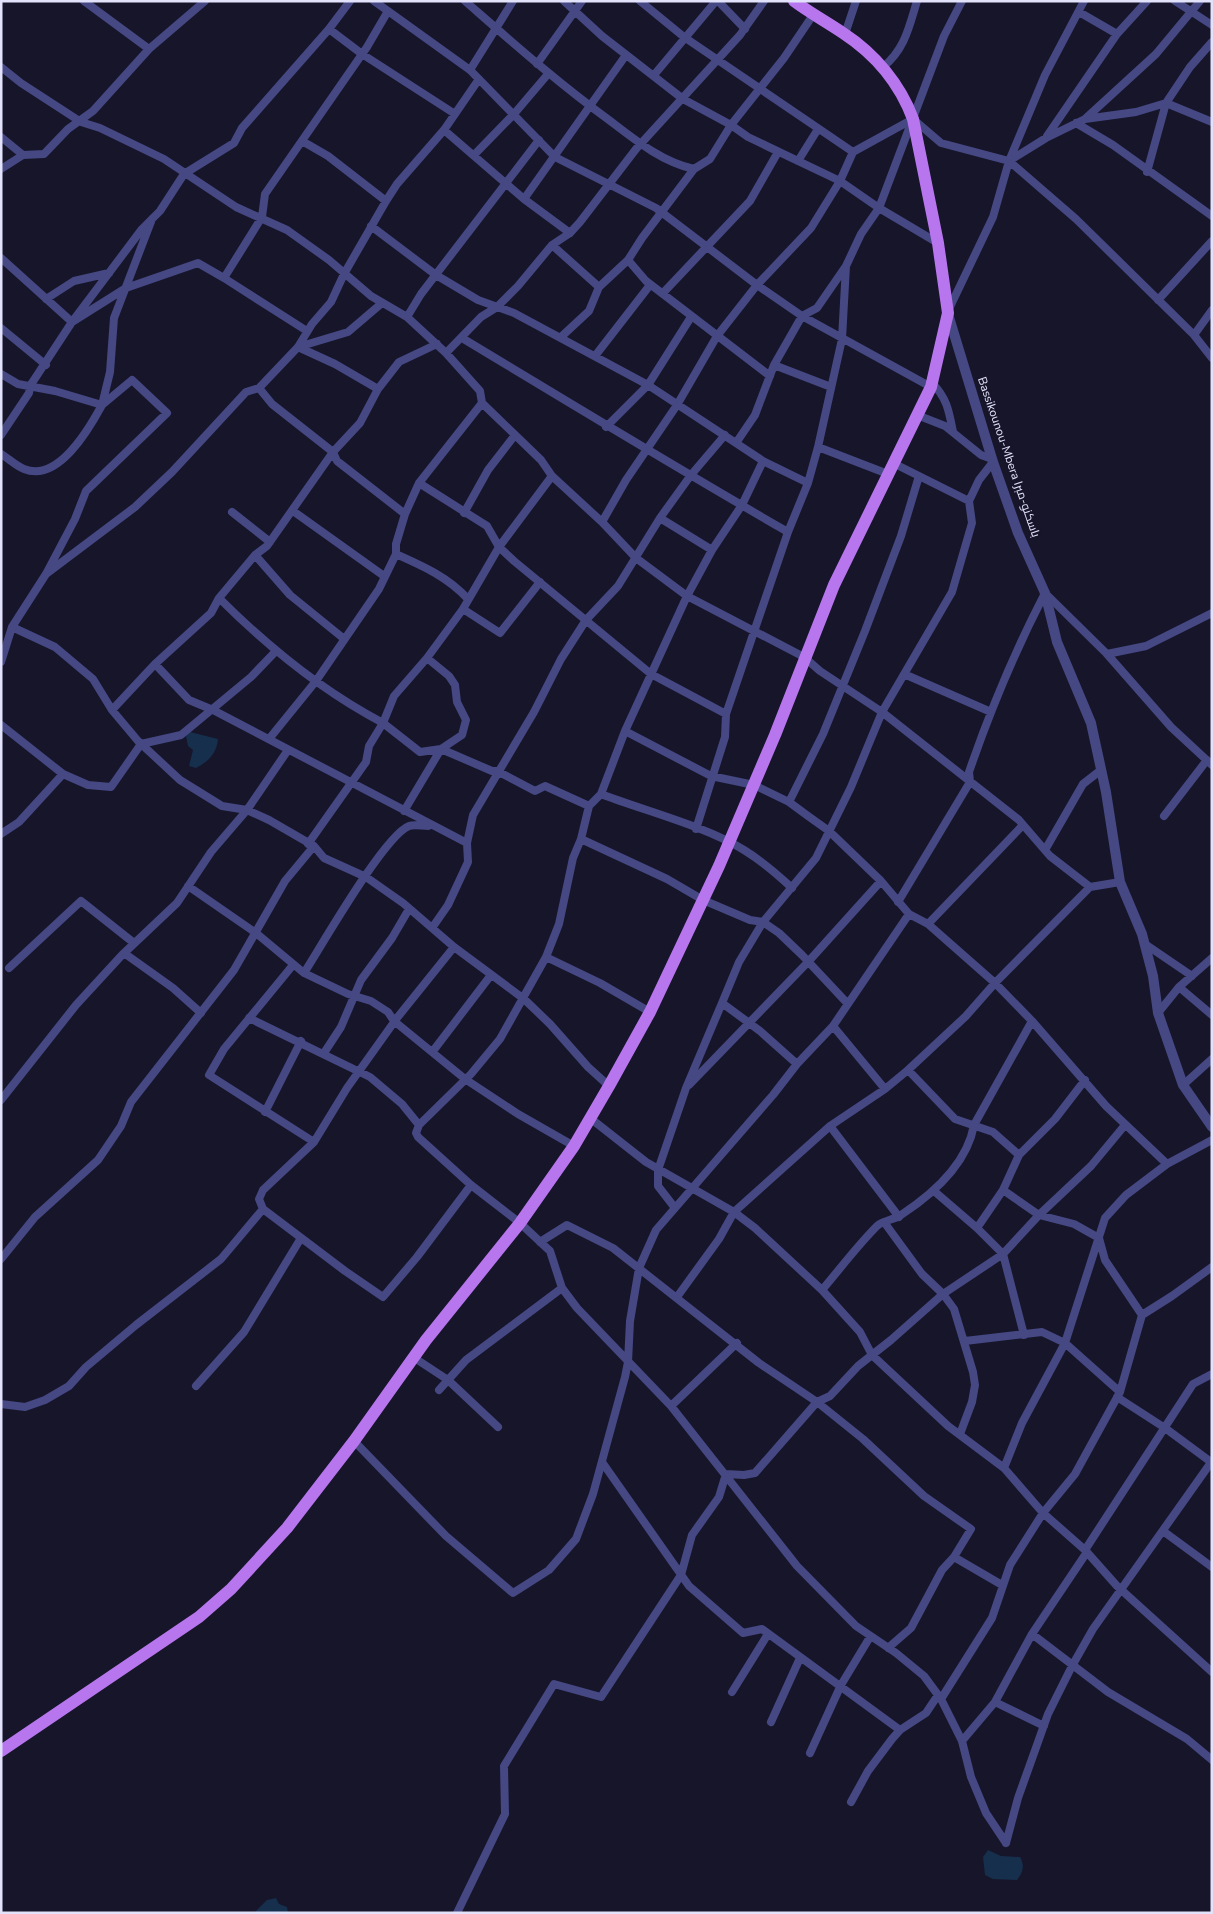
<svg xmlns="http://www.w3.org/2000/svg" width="1213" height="1914" viewBox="0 0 1213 1914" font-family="'Nunito Sans',Cairo,sans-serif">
	<rect width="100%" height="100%" fill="#17152a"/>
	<path fill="#162f4d" d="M190,732L218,739C217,753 208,762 196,768L189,766L193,750L188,746L186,736Z
		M988,1850L1001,1856L1020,1857C1025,1866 1023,1872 1017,1880L993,1879L985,1875L983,1857Z
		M276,1898L279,1904L287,1907L288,1913H254L267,1900Z"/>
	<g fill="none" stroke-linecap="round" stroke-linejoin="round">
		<path stroke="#454883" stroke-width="8" d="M84,1L149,49
			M465,1C512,42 558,83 609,120C635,140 662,162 694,169
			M564,1L602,36L683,99L731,125L748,137L840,181L879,208L944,36L962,1
			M640,1L684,37L853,152
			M718,1L745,29
			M1175,1L1212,25
			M388,11L470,70L555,157L656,208L757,285L802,316L931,387
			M1079,12L1117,34
			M329,29L362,54L455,114
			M845,34L856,1
			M537,64L582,1
			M1,67L21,83L81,122L100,128L164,159L236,207L287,230L329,260L371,296L407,317L446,353L480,391L482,403L541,460L552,476L602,522L636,558L687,596L804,657L820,671L882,712L1019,820L1050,856L1090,887L1120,882
			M883,67C905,49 909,27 917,1
			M470,70L513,1
			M654,75L716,1
			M1085,119L1156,54L1200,1
			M1076,123L1113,145L1212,216
			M444,130L524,199L570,233
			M1047,136L1117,34L1147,1
			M1,137L23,155
			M302,141L328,156L386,201
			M474,155L514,114L548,74
			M798,161L818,129
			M1009,161L1046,138L1085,119L1136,112L1166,103L1212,122
			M1,169L23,155L44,154L68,129L93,111L149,49L205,1
			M1147,172L1166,103L1190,67L1212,42
			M524,199L626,55
			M371,226L436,275L478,300L514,313L648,385L763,461L808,483
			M552,245L599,287
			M1,258L72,322L126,288L198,263L224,278L307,331
			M628,260L646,281L770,376
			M224,278L262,217L265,194L367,47L388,11L374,1
			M663,293L750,201L778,152
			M46,299L74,281L109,273
			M1158,300L1212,241
			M948,311L993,217L1009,161L1045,75L1084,1
			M407,317L421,294L539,140
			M1,328L46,365
			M1194,335L1212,310
			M561,337L589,311L599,287L628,260L642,238L694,169L710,159L731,125L784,58L813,15
			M462,338C570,403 678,469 788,532
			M298,347L348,332L382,303
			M298,347L335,364L378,389
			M446,353L481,317L497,307L518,286L552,245L570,233L580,222L636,149L740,35L764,1
			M595,356L650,285
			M774,365L831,387
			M1,374L18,384L55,391L102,405C89,429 58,483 24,469C16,466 8,458 1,454
			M932,383C947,398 949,411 953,432
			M259,388L272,404L333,452L337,461L405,514
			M917,415L945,426L981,455L992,459
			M606,427L648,385L691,317
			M1,435L29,393L30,386L72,322L142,229L160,211L184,174L234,143L242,128L329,29L350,1
			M736,443L755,415L774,365L802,316L817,308L846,266L861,234L879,208L938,243
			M818,447L888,474
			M763,461L742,505L712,550L687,596L625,731L601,794L589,806L581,839L573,858L559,924L546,957L500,1039L471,1074L419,1125L416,1133L418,1137L471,1185L520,1223L550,1251L562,1288L577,1308L671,1406L797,1566L856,1626L896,1653L924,1676L941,1699L962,1741L971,1777L986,1813L1006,1843
			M893,463L969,501
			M552,476L499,547L463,609L427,658L394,696L383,723L420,752L441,749L492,771H497L535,791L545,786L589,806
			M419,483L487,526L499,547L514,561L651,674L726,714
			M293,511L384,576
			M232,512L270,542
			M464,513L488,470L515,435
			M660,518L712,550
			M602,522L626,480L677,405L717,336L757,285L811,228L840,181L853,152L913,119L941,143L1009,161L1076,219L1194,335L1212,358
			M396,554C423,566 448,577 468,599
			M255,555L290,595L343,638
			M46,574L135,507L172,472L246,392L259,388L298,347L312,324L331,302L344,274L386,201L397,184L444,130L479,79
			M219,598C269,648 322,691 383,723L369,746L366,762L308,844
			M463,609L500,633L540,582
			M12,627L55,647L93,679L112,710L138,741L180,780L222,806L247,810L269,820L314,846L324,858L366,877L403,903L454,947L524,999L550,1024L588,1067L609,1086
			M1107,654L1146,646L1212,613
			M1,662L12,627L46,574L75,519L86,491L167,413L132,380L102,405L110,372L114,318L152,219
			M155,664L189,700L213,710L467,843
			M904,674L991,712
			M112,710L155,664L211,613L219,598L255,555L267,546L333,452L360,423L378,389L399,362L437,344
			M1,725L63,774
			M625,731L711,776L754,785L789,802L808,816L829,831L881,881L909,914L928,924L995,983L966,1016L908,1070L885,1089L830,1126L734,1212L719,1239L677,1297
			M269,739L316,681L379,589L396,554V544L405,514L419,483L482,403
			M601,794C645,811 705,826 744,850C762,861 777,874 792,888
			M789,802L823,734L865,631L901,536L919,476
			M404,811L441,749L462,735L466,720L457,702L455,685L449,676L427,658
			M1164,816L1207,760
			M696,829L725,737L726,714L788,532L808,483L818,447L842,339L846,266
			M1,834L19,822L63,774L88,785L111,787L141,744L181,735L251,677L276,651
			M581,839L667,879L703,900L750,920L763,922L779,933L802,955L848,1004
			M1045,850L1083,784L1101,770
			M188,886L256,933L304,973L348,994L371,1001L388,1012L394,1021L465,1079L518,1114L574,1146
			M898,902L970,782L969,772C990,711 1015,651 1045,593L1107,654L1171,727L1212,765
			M928,924L1023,825
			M432,928L448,905L468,862L467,843L473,815L534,712L561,659L586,620L618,586L660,518L691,475L725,435
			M1145,944L1192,976
			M124,953L173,988L201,1013
			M546,957L600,983L650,1012
			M293,965L224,1049L209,1075L314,1142
			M9,968L81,901L134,943
			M304,973C322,945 384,836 409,826C414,824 422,826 428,826
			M1179,987L1212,1015
			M722,1003L760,1031L797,1064
			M1158,1013L1179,987L1212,958
			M249,1018L370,1077L402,1104L419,1125
			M1032,1021L1106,1106L1167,1164
			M833,1026L885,1089
			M433,1051L491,975
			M324,1053L341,1027L361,980L392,938L409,909
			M908,1070L955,1119L993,1132L1019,1155
			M689,1085L808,962L881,881
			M1183,1085L1212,1059
			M1,1100L76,1005L122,955L177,903L211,852L247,810L288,750
			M265,1112L301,1041
			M590,1118L646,1162L734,1212L755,1228L822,1290L860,1332L872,1355L948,1426L1004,1468L1043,1513L1085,1550L1117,1586L1212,1672
			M830,1126L899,1217
			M1003,1190L1039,1215L1091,1166L1125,1125
			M934,1191L977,1228L1003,1254L1024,1335
			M675,1208L658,1186V1170L686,1088L722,1003L739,962L763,922L816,858L851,787L882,712L952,592L972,523L969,501L979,480L993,462
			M263,1209L345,1271L383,1297L417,1257L471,1185
			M884,1222L922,1274L943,1294L954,1309L973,1372L975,1385L972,1402L960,1434
			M977,1228L1003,1190L1019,1155L1055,1119L1085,1080
			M540,1242L567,1225L613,1248L759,1363L817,1402L863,1439L924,1496L971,1529L954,1557L942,1570L911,1628L888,1648
			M1,1259L35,1217L98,1160L121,1126L131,1102L234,970L285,881L314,846
			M822,1290C840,1269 857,1246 877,1226C884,1220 894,1220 901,1215C933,1194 967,1164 974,1125L1032,1021L995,983L1090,887
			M965,1341L1042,1332L1065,1343L1120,1392L1142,1315
			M413,1357L448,1380L498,1427
			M196,1386L244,1332L301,1238
			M439,1390L466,1360L562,1288
			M1117,1397L1165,1428L1211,1462
			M1,1404L25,1407L45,1400L69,1386L86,1367L136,1325L221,1259L263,1209L259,1199L263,1190L314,1142L347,1088L397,1018L454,947
			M671,1406L737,1343
			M354,1441L446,1536L513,1593L549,1570L576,1539L593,1494L625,1377L628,1362L630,1321L639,1268L656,1230L773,1095L797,1064L833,1026L909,914
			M602,1462L689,1586L743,1633L762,1629L900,1730
			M1004,1468L1022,1423L1065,1343L1105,1218L1126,1195L1167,1164L1212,1140
			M1163,1531L1212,1567
			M1085,1550L1193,1384L1212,1374
			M954,1557L1002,1585
			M1032,1634L1108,1692L1187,1739L1212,1760
			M732,1692L768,1634
			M941,1699L992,1618L1010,1565L1043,1513L1075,1474L1120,1392
			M771,1722L800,1658
			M1044,1726L995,1702L1032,1634L1087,1552
			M962,1741L995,1702
			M810,1753L841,1685L870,1637
			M851,1802L868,1771L892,1739L900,1730L926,1713L938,1695
			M1006,1843L1018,1798L1048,1714L1072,1666L1093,1629L1212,1461
			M457,1913L505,1814L504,1766L554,1684L601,1697L681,1575L692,1535L719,1497L726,1474L744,1475L755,1473L817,1402L830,1396L858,1366L891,1340L943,1294L1003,1254L1039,1215L1074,1224L1099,1238L1105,1260L1142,1315L1172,1296L1212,1267"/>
		<path stroke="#454883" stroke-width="10" d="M948,314L993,462L1018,533L1045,593L1057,642L1091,723L1106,792L1120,882L1142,934L1153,976L1158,1013L1183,1085L1212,1127"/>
		<path stroke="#b876ee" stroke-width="12" d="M1,1751L199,1617L231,1589L287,1528L354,1441L426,1340L520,1223L574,1146L609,1086L650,1012L719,866L775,735L834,585L931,387L948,313L938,243L913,119C900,84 875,54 843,33C827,22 810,13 794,1"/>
	</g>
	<g text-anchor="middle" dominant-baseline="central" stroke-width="4" stroke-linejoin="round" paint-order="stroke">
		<g font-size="12" fill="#e3e2fb" stroke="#17152a">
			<text transform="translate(1009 457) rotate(71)">Bassikounou-Mbera باسكنو-مبرا</text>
		</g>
	</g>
	<rect width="1213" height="1914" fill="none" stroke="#e3e2fb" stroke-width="5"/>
</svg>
